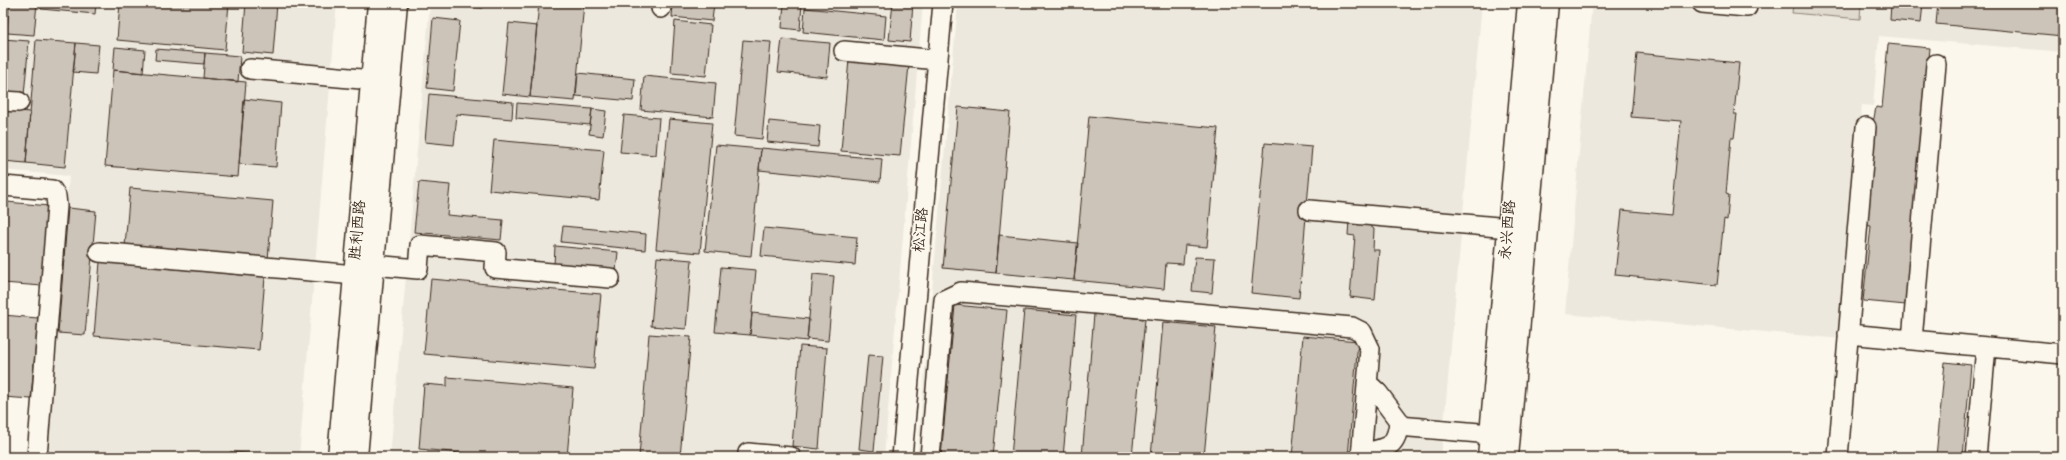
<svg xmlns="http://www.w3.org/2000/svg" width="2066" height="460" viewBox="0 0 2066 460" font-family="'Gochi Hand','LXGW WenKai TC',sans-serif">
	<rect width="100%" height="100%" fill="#fbf7ec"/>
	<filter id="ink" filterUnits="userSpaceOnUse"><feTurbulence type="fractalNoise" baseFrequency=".025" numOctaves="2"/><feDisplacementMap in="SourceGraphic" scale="8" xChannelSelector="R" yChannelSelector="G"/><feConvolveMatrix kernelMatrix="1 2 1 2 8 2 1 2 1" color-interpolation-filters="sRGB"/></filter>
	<g filter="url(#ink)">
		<path fill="#ede8dd" d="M3,3H337L299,457H3V450L43,453L69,176L3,170Z
			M430,3H923L884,457H390Z
			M958,3H1482L1441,457H917Z
			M1592,3H2063V52L1879,36L1873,106L1862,105L1842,339L1565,314Z"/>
		<path fill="#dfd9ce" stroke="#8d8276" d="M1793,3H1861L1860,19L1792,13Z"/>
		<path fill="#ccc4b9" stroke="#3b2a1e" d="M9,3H37L34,35L7,33Z
			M42,3H96L95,14L41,9Z
			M120,3H229L225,50L117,40Z
			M246,3H277L273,55L242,52Z
			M451,3H484L483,8L451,6Z
			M539,3H584L575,101L530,97Z
			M673,3H714L712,21L672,17Z
			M784,3H802L800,30L782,28Z
			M893,3H913L910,42L889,40Z
			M1891,3H1923L1921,23L1890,20Z
			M1938,3H2063V36L1936,24Z
			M805,8L886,16L884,40L803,32Z
			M433,18L460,21L453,91L427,88Z
			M675,21L711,25L706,76L671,73Z
			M509,23L537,26L530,97L502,94Z
			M3,39L29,41L24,95L3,93Z
			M782,39L830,43L827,77L778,72Z
			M36,40L76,43L65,167L26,163Z
			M743,40L771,42L762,139L734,136Z
			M76,43L99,45L96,74L73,72Z
			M1888,44L1930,48L1906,305L1863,301L1871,226L1864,225L1865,166L1876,107L1882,108Z
			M115,47L145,50L143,73L113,70Z
			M156,49L205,53L204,64L155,60Z
			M205,53L240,56L238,82L203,78Z
			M1637,53L1739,63L1734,114H1737L1734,138H1731L1726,194L1729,195L1727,220L1724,219L1717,285L1615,275L1622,210L1672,215L1681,121L1631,117Z
			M849,59L909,65L900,156L841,151Z
			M113,70L246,82L238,177L105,166Z
			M578,73L635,79L633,101L576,96Z
			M644,76L716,83L713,117L641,110Z
			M429,94L513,102L512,119L457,114L454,145L425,142Z
			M244,99L281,103L276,167L239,164Z
			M517,103L592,109L590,125L516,118Z
			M958,107L1010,112L996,273L943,268Z
			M592,109L606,111L603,136L589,134Z
			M3,110L30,112L26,163L3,161Z
			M624,115L659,118L656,155L620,152Z
			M1089,116L1218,128L1207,247L1185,245L1183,264L1166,263L1164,289L1074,280Z
			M669,119L712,123L700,253L656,249Z
			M769,121L820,126L818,147L767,142Z
			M494,140L604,150L599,200L489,190Z
			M1265,143L1312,147L1299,298L1251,293Z
			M716,145L761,149L751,256L705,251Z
			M761,148L882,159L880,182L759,170Z
			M419,182L450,185L447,215L503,220L501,240L414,232Z
			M130,188L273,201L268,259L125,246Z
			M7,202L49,206L42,286L3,283V250Z
			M68,208L96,211L85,335L58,333Z
			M1349,220L1369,225L1374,229L1373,250H1379L1375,300L1350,297L1355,236L1348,235Z
			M563,226L646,234L645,250L561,242Z
			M764,228L857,237L855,265L761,256Z
			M999,235L1078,243L1074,280L996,273Z
			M555,246L618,252L616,271L554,265Z
			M657,257L692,260L686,329L651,326Z
			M1195,257L1215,258L1212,293L1192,291Z
			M100,262L265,277L259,350L94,336Z
			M721,267L756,270L750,335L715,332Z
			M813,274L834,276L828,341L807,339Z
			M431,279L601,294L594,369L424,354Z
			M955,305L1007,310L993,457H941Z
			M1024,310L1076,315L1063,457H1011Z
			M752,313L809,319L807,341L750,335Z
			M1094,314L1145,319L1132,457H1082Z
			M3,315L38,318L31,399L3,397Z
			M1163,322L1216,327L1204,457H1151Z
			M649,334L691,337L680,457H639Z
			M1303,336L1358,341L1348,457H1292Z
			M800,346L827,348L819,449L792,446Z
			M868,355L883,356L874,451L859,449Z
			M1945,362L1971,365L1963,457H1936Z
			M447,377L573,388L567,457H505L419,449L424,384L447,386Z
			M230,452L249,453V457H230Z"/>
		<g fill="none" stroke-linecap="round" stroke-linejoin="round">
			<defs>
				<path id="minor" d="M1702,3L1747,7V3
					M661,8V3
					M844,51L938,60
					M250,69L372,80
					M3,101L19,102
					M3,186L52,190L56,196L57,206L37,457
					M1309,210L1509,228
					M99,252L355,275
					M373,265L418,269L420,245L496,252L495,268L610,278
					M1848,334L2063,354
					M1912,340L1936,64
					M1399,426L1491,434
					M748,453L791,457
					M1361,454C1385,448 1397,449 1399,421L1378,393L1367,383
					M902,457L943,3
					M930,457L944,300L961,292L1352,327L1362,332L1370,349L1361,457
					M1838,457L1866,127
					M1976,457L1986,347"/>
				<path id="major" d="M339,457L379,3
					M356,457L396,3
					M1489,457L1529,3
					M1507,457L1547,3"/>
			</defs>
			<use href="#minor" stroke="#3b2a1e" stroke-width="22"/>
			<use href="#major" stroke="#3b2a1e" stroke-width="25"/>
			<use href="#minor" stroke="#fbf7ec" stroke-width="19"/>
			<use href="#major" stroke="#fbf7ec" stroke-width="22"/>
		</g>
	</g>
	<g text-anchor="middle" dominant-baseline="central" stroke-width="3" stroke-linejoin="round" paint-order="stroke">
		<g font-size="15" fill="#3b2a1e" stroke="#fbf7ec">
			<text transform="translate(359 230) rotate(-85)">胜利西路</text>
			<text transform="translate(922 230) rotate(-85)">松江路</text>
			<text transform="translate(1509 230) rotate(-85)">永兴西路</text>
		</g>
	</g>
	<rect width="2066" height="460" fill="none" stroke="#fbf7ec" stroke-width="16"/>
	<rect x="8" y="8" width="2050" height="444" fill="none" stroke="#3b2a1e" stroke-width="1.5" filter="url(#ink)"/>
</svg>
